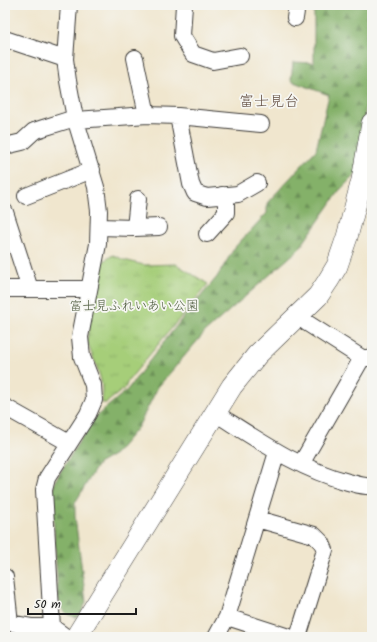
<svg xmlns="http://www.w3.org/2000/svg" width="377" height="642" viewBox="0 0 377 642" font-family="Kalam,'Klee One',sans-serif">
	<defs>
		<pattern id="grass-tufts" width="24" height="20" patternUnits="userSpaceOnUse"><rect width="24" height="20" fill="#a6ce79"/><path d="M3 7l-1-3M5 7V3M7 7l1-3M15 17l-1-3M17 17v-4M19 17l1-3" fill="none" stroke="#8eb068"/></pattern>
		<pattern id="forest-firs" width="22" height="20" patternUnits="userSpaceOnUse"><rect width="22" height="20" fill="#84b169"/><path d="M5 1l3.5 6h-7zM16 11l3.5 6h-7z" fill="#6b8f56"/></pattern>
	</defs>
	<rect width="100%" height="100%" fill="#f6f6f2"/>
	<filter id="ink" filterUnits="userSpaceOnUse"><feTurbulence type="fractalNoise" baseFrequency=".025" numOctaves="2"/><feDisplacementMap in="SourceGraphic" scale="8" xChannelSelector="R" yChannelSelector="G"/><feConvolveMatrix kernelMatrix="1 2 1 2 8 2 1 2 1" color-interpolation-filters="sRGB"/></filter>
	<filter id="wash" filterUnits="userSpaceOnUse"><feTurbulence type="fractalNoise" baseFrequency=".012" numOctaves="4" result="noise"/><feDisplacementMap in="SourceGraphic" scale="16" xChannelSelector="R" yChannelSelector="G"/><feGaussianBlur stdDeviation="0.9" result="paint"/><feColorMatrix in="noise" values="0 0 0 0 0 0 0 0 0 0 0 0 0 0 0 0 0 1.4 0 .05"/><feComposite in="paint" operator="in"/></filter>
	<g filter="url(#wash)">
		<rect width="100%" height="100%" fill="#f0e6ce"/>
		<path fill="url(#grass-tufts)" stroke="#61754a" d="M113,255L124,260L144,265L176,264L208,284L128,381L125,388L106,403H101C101,398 102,394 102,390C102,373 91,357 87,340L99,264Z"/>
		<path fill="url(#forest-firs)" stroke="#506642" d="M314,5H372V52L358,172L341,189L299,249L205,332L158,387L138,427L115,454L98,464L75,503V517L86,602L82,612L76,617C62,614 62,610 58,597L52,494L55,481L93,419L127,390L181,320L217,277L235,247L267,213V203L316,150L329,95L291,81L293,62L314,63Z"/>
	</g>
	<g filter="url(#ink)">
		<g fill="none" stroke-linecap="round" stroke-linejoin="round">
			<defs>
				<path id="minor" d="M184,5L182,36L193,54L213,61L240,56
					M295,18L297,5
					M5,39L65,59
					M135,58L147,115
					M178,116L191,184L195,193L207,197L238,194L257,183
					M76,120L147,115L178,116L261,124
					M5,146L22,142L34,131L43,128L75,118
					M26,196L92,170
					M5,212L30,289
					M99,227L135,228L159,227
					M135,228L138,199
					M207,234L226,213V202L222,195
					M5,289H89
					M298,316L307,323L362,358
					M5,407L69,443
					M215,413C258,440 299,469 348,482C356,484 364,487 372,486
					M301,464L362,358H372
					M257,519L314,535L322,543L325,550L298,637
					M5,577L10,623
					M227,617L289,637
					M5,622L32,627H52
					M66,637L52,627L44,490L47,478L88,414L94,400L93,385L82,357L80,337L98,244L99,211L96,187L75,118L68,81L65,59L69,5
					M216,637L227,617L277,452"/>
				<path id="tertiary" d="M76,637L232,386L257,355L318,296L328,281L337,266L347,237L362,180L372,123"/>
			</defs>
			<use href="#minor" stroke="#3c3a37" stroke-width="18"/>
			<use href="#tertiary" stroke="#3c3a37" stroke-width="22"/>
			<use href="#minor" stroke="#fff" stroke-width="16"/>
			<use href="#tertiary" stroke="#fff" stroke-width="21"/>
		</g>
	</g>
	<g text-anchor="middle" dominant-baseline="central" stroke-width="3.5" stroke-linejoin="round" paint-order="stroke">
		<g font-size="13" fill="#4c5a3d" stroke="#f6f6f2">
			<text x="134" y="306">富士見ふれいあい公園</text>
		</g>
		<g font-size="15" fill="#655145" stroke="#f6f6f2">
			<text x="269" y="102">富士見台</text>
		</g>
	</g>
	<rect width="377" height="642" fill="none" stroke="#f6f6f2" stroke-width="20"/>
	<path d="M28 608v6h108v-6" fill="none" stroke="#1c1c1c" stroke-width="2"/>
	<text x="34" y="608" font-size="12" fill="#1c1c1c" stroke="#f6f6f2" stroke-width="3" paint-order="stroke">50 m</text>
</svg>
